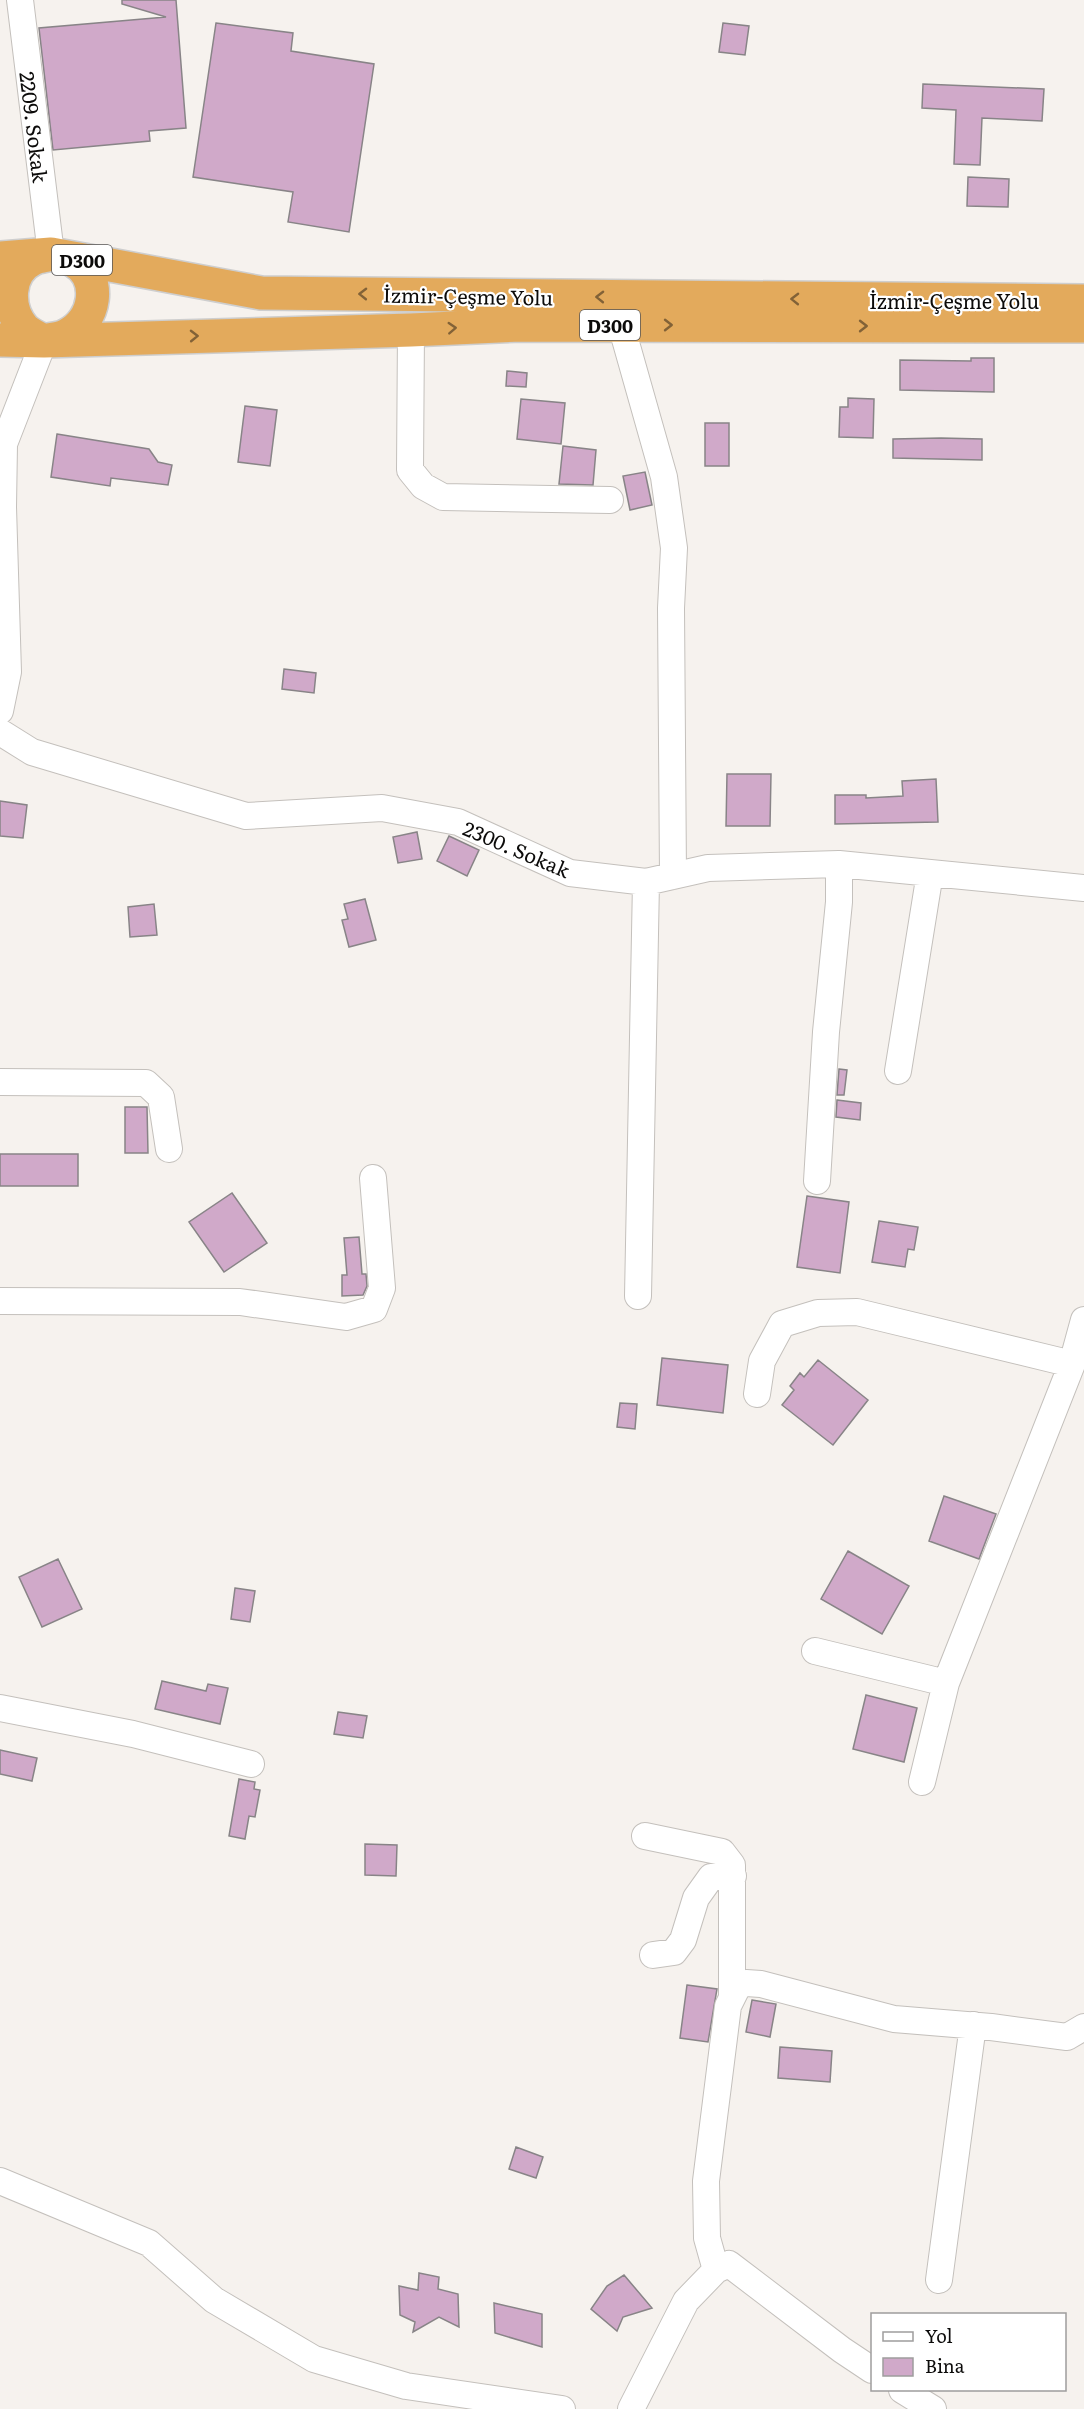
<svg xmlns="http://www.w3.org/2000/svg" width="1084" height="2409" viewBox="0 0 1084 2409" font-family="Literata,serif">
	<rect width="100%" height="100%" fill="#f6f2ee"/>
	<path fill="#d0a9c9" stroke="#888487" stroke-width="1.5" d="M122,0H176L186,128L149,131L150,141L53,150L39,28L166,17L122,4Z
		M216,23L293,33L291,51L374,64L349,232L288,222L293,192L193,177Z
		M723,23L749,26L745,55L719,52Z
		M923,84L1044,89L1042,121L982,118L980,165L954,164L956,110L922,108Z
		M968,177L1009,179L1008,207L967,206Z
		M971,358H994V392L900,390V360L971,361Z
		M507,371L527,373L526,387L506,386Z
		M848,398L874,399L873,438L839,437L840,407H848Z
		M521,399L565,403L561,444L517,439Z
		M245,406L277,410L270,466L238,462Z
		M705,423H729V466H705Z
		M57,434L149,449L158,462L172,465L168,485L111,478L110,486L51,477Z
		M941,438L982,439V460L893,458V439Z
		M563,446L596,450L593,485L559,484Z
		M645,472L652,505L630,510L623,476Z
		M284,669L316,673L314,693L282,689Z
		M727,774H771L770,826H726Z
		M936,779L938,822L835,824V795H866V798L903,796L902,781Z
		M0,801L27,805L23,838L0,836Z
		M417,832L422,859L398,863L393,837Z
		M449,836L479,850L467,876L437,861Z
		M365,899L376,940L349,947L342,920L348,919L344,904Z
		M154,904L157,935L130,937L128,907Z
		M839,1069L847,1070L844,1095H837Z
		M837,1100L861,1103L860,1120L836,1117Z
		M125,1107H147L148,1153H125Z
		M0,1154H78V1186H0Z
		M232,1193L267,1243L224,1272L189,1222Z
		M807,1196L849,1202L840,1273L797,1267Z
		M879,1221L918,1227L914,1250L908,1249L905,1267L872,1262Z
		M359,1237L362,1274H366L367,1286L363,1295L342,1296V1275H347L344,1238Z
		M662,1358L728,1365L723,1413L657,1405Z
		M818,1360L868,1400L833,1445L782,1405L794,1390L790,1386L800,1373L804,1377Z
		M620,1403L637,1404L635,1429L617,1427Z
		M944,1496L996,1514L979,1559L929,1541Z
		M848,1551L909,1586L882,1634L821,1599Z
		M58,1559L82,1609L42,1627L19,1577Z
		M235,1588L255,1591L250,1622L231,1619Z
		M162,1681L206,1691L208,1684L228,1688L220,1724L155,1709Z
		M866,1695L917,1708L904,1762L853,1749Z
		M338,1712L367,1716L363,1738L334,1734Z
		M0,1750L37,1758L32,1781L0,1774Z
		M239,1779L255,1782L254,1789L260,1790L255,1817L249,1816L245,1839L229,1836Z
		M365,1844L397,1845L396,1876L365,1875Z
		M687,1985L717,1989L708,2042L680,2038Z
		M752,2000L776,2004L770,2037L746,2032Z
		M780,2047L832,2051L830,2082L778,2078Z
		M516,2147L543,2157L536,2178L509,2169Z
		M419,2273L439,2277L438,2289L458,2294L459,2327L439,2317L413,2332L415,2322L400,2315L399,2286L418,2290Z
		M624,2275L652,2308L623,2317L617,2331L591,2309L607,2286Z
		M494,2303L542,2314V2347L495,2333Z"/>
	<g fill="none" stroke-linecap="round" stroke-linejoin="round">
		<defs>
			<path id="minor" d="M20,0L51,254
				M621,325L664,477L674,548L671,608L673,876
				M411,330L410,470L423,486L443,497L610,500
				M0,711L8,672L3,507L4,444L44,341
				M0,732L32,752L246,816L382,808L458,822L570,873L646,882L708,868L839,864L1084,888
				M898,1071L930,873
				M0,1082L146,1083L161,1097L169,1149
				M817,1181L826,1032L839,902V864
				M638,1296L646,882
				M0,1301L240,1302L346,1317L374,1309L382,1288L373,1178
				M757,1394L762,1361L782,1324L818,1313L857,1312L1072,1364
				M815,1651L946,1683
				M0,1708L133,1734L251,1764
				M922,1782L946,1683L1072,1364L1084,1320
				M645,1836L722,1852L732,1865V1995
				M653,1955L674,1952L683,1940L696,1898L711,1877L733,1876
				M0,2181L149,2243L214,2300L314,2359L406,2386L562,2409
				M716,2270L707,2238L706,2181L728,2006L738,1986L746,1983L761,1984L894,2019L991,2027L1067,2037L1084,2027
				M939,2280L973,2025
				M902,2390L933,2409
				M631,2409L686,2301L716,2270L729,2264L842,2350L872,2370"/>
			<path id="highway" d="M51,254C58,256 68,257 74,261C103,278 96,321 67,335C61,339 51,339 44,341C38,338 29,334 24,329C6,309 6,272 33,259C38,256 45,256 51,254Z
				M0,258L51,254L261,293L1084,301
				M0,340L44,341L411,330L521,325L1084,326"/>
		</defs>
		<use href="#minor" stroke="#c4c0bc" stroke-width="28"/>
		<use href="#highway" stroke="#cecece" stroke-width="36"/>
		<use href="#minor" stroke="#fff" stroke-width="26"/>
		<use href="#highway" stroke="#e3aa5c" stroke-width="33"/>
	</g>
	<defs><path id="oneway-chevron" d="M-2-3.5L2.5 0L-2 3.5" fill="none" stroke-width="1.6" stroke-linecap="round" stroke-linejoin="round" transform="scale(1.5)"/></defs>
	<g stroke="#826237">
		<use href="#oneway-chevron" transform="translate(363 294) rotate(-179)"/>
		<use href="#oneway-chevron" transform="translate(600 297) rotate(-179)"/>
		<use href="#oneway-chevron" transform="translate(795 299) rotate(-179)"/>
		<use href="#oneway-chevron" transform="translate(668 325)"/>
		<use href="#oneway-chevron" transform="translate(863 326)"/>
		<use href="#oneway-chevron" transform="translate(452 328) rotate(-3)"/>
		<use href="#oneway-chevron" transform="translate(194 336) rotate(-1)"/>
	</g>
	<g text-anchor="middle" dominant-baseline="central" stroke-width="4.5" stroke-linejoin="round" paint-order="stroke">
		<g fill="#fff" stroke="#555454" stroke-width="1.5">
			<rect x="52" y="245" width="60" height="30" rx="4.5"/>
			<rect x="580" y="310" width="60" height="30" rx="4.5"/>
		</g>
		<g font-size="18" font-weight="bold" fill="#0c0b0a">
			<text x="82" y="260">D300</text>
			<text x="610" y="325">D300</text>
		</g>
		<g font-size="20" fill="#0c0b0a" stroke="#fff">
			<text transform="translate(35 127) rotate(83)">2209. Sokak</text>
			<text transform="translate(468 295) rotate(1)">İzmir-Çeşme Yolu</text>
			<text x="954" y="300">İzmir-Çeşme Yolu</text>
			<text transform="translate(517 848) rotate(23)">2300. Sokak</text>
		</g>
	</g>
	<rect x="871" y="2313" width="195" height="78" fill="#ffffff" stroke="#9e9d9d" stroke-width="1.5"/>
	<rect x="883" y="2332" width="30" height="9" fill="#ffffff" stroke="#9e9d9d" stroke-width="1.5"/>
	<text x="925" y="2343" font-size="18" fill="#0c0b0a">Yol</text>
	<rect x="883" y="2358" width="30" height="18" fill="#d0a9c9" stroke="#9e9d9d" stroke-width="1.5"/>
	<text x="925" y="2373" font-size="18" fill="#0c0b0a">Bina</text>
</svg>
